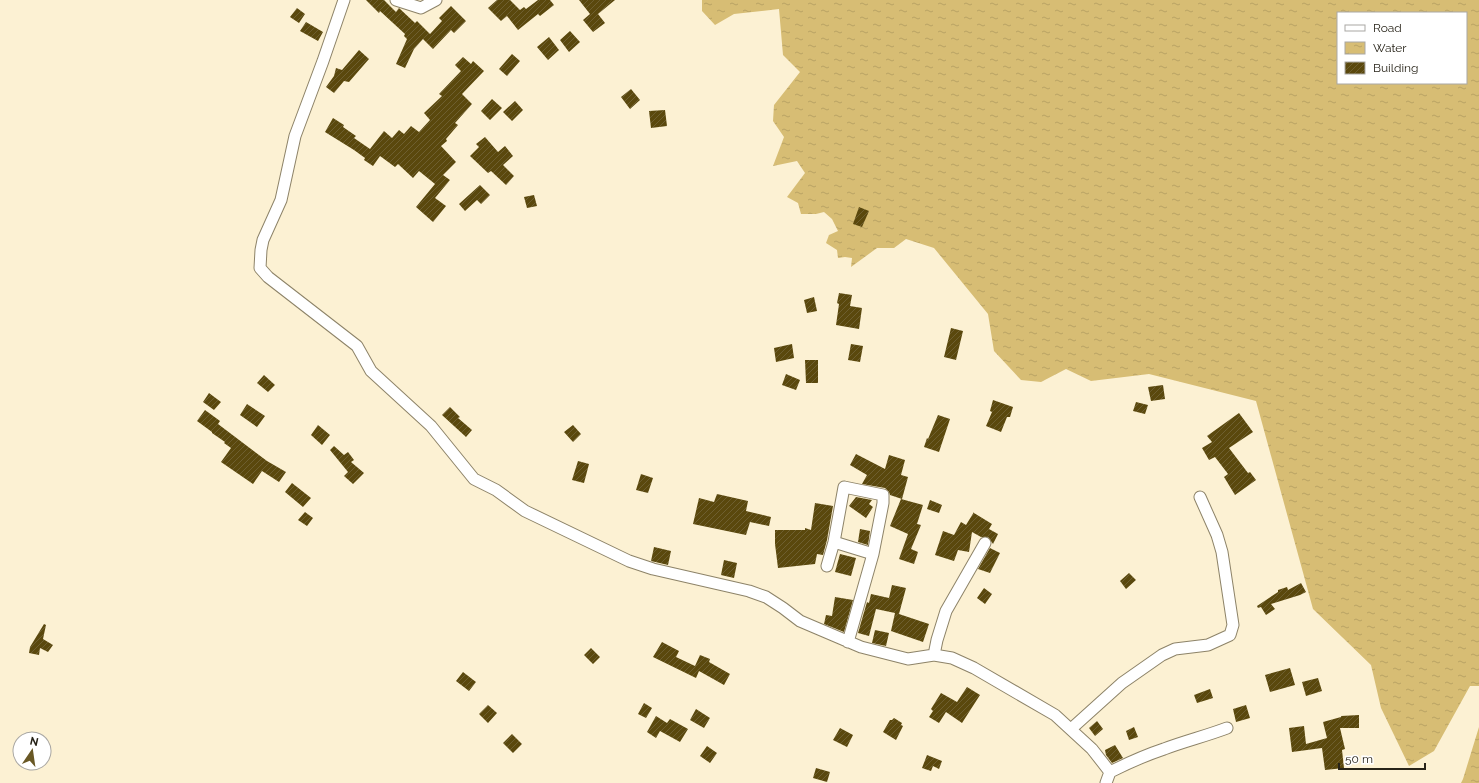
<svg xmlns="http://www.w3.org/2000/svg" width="1479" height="783" viewBox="0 0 1479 783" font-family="Raleway,sans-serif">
	<defs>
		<pattern id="water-ripples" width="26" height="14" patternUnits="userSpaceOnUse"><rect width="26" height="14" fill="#d7bd74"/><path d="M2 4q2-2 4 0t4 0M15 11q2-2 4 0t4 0" fill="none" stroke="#b9a264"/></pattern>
		<pattern id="building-hatch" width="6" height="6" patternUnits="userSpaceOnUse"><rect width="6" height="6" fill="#5a480d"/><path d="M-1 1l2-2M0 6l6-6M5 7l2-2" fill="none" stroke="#6e5f30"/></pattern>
	</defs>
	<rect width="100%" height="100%" fill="#fcf1d3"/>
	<path fill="url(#water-ripples)" fill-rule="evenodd" d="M702,0H1479V686H1470L1434,751L1409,766L1381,708L1371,665L1313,609L1256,401L1149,374L1091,381L1066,369L1041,382L1021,380L994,351L988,314L934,248L906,239L894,248H877L851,267L852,258L845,257L838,258L837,250L826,243L829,235L838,231L832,219L824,212L816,214H801L798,203L787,197L805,173L797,161L773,166L784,137L773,121L774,105L800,72L783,55L779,9L734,14L715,25L702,11ZM1338,13H1466V83H1338Z
		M1479,727V783H1461L1463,779Z"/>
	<path fill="url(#building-hatch)" d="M366,0H384L396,12L399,8L415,23L417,21L430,34L442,21L439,18L451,6L466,21L454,33L451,30L433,49L423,39L414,49L405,68L396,64L407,39L404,36L405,34L380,11L379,13Z
		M497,0H510L520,10L524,7L526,9L538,0H550L554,5L540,16L538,14L518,30L507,16L501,21L488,8Z
		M579,0H615L598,14L605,23L593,32L583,20L590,14Z
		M297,8L305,14L299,23L290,17Z
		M306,22L323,32L318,41L300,31Z
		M570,31L580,42L569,52L560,40Z
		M549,37L559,50L548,60L537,47Z
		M359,50L369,59L349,82L344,81L334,93L326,87L334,76L336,68L342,70Z
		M512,54L520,61L507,76L499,69Z
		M463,57L471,64L473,61L484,71L462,94L472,104L455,123L458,125L446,139L447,141L441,146L456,162L443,175L450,180L435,198L446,206L433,222L416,207L435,184L419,171L413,178L398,164L395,167L380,156L373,166L364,160L365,158L354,150L325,132L333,118L344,125L343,127L356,136L354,138L370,149L384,131L392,138L399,130L404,134L411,126L419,132L430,120L424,113L442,96L439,94L461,71L455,65Z
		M631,89L640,100L630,109L621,97Z
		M492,99L502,108L490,120L481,111Z
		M515,101L523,110L512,121L503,112Z
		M665,110L667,126L651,128L649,111Z
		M485,137L498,152L505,146L513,156L503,165L514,176L506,185L491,171L488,173L470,156L479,147L476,144Z
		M480,185L490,195L481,204L477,200L465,211L459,204Z
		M534,195L537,206L527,208L524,197Z
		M859,207L869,211L862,227L853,224Z
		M839,293L852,295L850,306L862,308L859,329L836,325L839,304L837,303Z
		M814,297L817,311L807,313L804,300Z
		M951,328L963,331L956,360L944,357Z
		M792,344L794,358L776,362L774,348Z
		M851,344L863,346L860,362L848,360Z
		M805,360H818V383H806Z
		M786,374L800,380L796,390L782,385Z
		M264,375L275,385L268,392L257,383Z
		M1163,385L1165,399L1151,401L1148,387Z
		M209,393L221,402L214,410L203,402Z
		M993,400L1013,407L1010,417H1007L1001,432L986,426L992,412L990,411Z
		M1136,402L1148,405L1145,414L1133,411Z
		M247,404L265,416L257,427L240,415Z
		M450,407L460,417L458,418L472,430L466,437L442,415Z
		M205,410L220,421L218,424L267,461L286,472L279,482L262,471L253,484L221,462L231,448L224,443L225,442L212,433V432L197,421Z
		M1239,413L1253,432L1229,448L1248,473L1250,472L1256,480L1235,495L1224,477L1228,474L1215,457L1209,460L1202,448L1212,442L1207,436Z
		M938,415L950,419L939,452L924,447L927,438L928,439Z
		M318,425L330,435L322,445L311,435Z
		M573,425L581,434L573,442L564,432Z
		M334,446L344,455L348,452L354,460L351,462L364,473L353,484L344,476L348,472L330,450Z
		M856,454L885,469L889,455L905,460L901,475L908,477L902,499L890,495L889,492L885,488L862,484L867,475L850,465Z
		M578,461L589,464L584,483L572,480Z
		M641,474L653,478L648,493L636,490Z
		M292,483L311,498L303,507L285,492Z
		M717,494L748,501L746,511L771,517L769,526L750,522L746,535L693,524L699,498L714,502Z
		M856,497L872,500L869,504L873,507L866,518L849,506Z
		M901,499L923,505L917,524L921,525L911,549L918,552L914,564L899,559L908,534L890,526Z
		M930,500L942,505L939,513L927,509Z
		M815,503L833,506L827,540L823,555L817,554L815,564L778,568L775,544V530H805V528L811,530Z
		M305,512L313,518L307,526L298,520Z
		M974,512V513L992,524L989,529L998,534L993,544L988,537H981L972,532L969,552L958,550L954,561L935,555L943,531L954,535L961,522L966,525Z
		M860,529L870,531L868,545L858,542Z
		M654,547L671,551L668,565L651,561Z
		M990,548L1000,553L990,573L978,569Z
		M840,554L856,558L851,576L835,572Z
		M724,560L737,563L734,578L721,575Z
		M1129,573L1136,580L1126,589L1120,581Z
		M1301,583L1306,592L1300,595L1271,604L1275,609L1266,615L1261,607L1258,608L1257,606L1278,592V590L1287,587L1288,590Z
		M892,585L906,588L899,614L929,624L923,642L891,631L895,613L876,609L869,636L858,633L867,602L869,603L871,594L889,598Z
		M984,588L992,594L985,604L977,598Z
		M835,597L853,600L844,632L824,624L826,615L832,616Z
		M44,624L46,625L43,639L53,645L48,652L40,648L39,655L29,653L30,647Z
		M875,630L889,633L886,646L872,643Z
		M662,642L679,651L676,657L695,666L700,655L710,659L709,662L730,674L724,685L699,671L696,678L653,657Z
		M591,648L600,657L593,664L584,655Z
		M1290,668L1295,685L1270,692L1265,675Z
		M463,672L476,682L469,691L456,681Z
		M1318,678L1322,691L1306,696L1302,682Z
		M967,687L980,695L962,723L946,712L939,723L929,717L933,711L931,709L941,693L957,702Z
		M1210,689L1213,698L1197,703L1194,695Z
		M644,703L652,708L646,718L638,714Z
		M488,705L497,713L488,723L479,714Z
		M1246,705L1250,718L1236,722L1233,709Z
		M696,709L710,718L704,728L690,720Z
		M1359,715V728H1340L1345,749L1342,750L1344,768L1325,770L1322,748L1292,752L1289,728L1304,726L1306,744L1327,738L1323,722L1341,717V716Z
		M656,716L667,723L670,719L688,729L680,742L660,731L656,738L647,732Z
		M894,718L902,723L901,725L903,726L896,740L883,732L890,720H892Z
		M1097,721L1103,729L1095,736L1089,728Z
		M1134,727L1138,737L1129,740L1126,731Z
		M840,728L853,735L847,747L833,740Z
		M512,734L522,744L513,753L503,743Z
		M1115,745L1123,758L1112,763L1106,755L1105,750Z
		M707,746L717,753L710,763L700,756Z
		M927,755L942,761L939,769L933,766L931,771L922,768Z
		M816,768L830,772L827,782L813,778Z"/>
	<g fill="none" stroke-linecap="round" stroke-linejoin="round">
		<defs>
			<path id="street" d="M344,0L323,61L295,136L281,200L263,240L261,250L260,268L268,277L357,346L371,371L431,426L474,479L496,490L525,511L629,561L653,569L749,591L766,597L783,608L800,621L861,647L908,659L934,655L952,658L974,668L1055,715L1092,749L1110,772L1106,783
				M396,0L421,8L436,0
				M834,542L873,554
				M827,566L834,542L844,487L883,495V503L873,554L848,642
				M934,655L937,640L946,611L985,543
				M1071,729L1122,683L1162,655L1175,649L1208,645L1230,635L1233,625L1222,552L1217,535L1200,497
				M1110,772C1128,763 1146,755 1164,749C1185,741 1206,736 1227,728"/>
		</defs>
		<use href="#street" stroke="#8d8368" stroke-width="13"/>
		<use href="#street" stroke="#fff" stroke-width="11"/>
	</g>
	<rect x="1337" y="12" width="130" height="72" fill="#ffffff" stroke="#a9a7a3"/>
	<rect x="1345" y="25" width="20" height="6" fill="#ffffff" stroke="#a9a7a3"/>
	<text x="1373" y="32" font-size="12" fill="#272318">Road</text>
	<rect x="1345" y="42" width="20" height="12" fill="url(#water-ripples)" stroke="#a9a7a3"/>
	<text x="1373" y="52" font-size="12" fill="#272318">Water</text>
	<rect x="1345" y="62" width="20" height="12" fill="url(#building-hatch)" stroke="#a9a7a3"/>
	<text x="1373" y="72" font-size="12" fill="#272318">Building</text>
	<g transform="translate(32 751) rotate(13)"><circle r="19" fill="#ffffff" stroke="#a9a7a3"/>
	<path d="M0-3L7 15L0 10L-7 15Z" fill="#695825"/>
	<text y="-6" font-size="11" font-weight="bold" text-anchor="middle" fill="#272318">N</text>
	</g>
	<path d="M1339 763v6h86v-6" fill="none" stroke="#272318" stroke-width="2"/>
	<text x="1345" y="763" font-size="12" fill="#272318" stroke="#ffffff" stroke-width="3" paint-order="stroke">50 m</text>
</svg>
